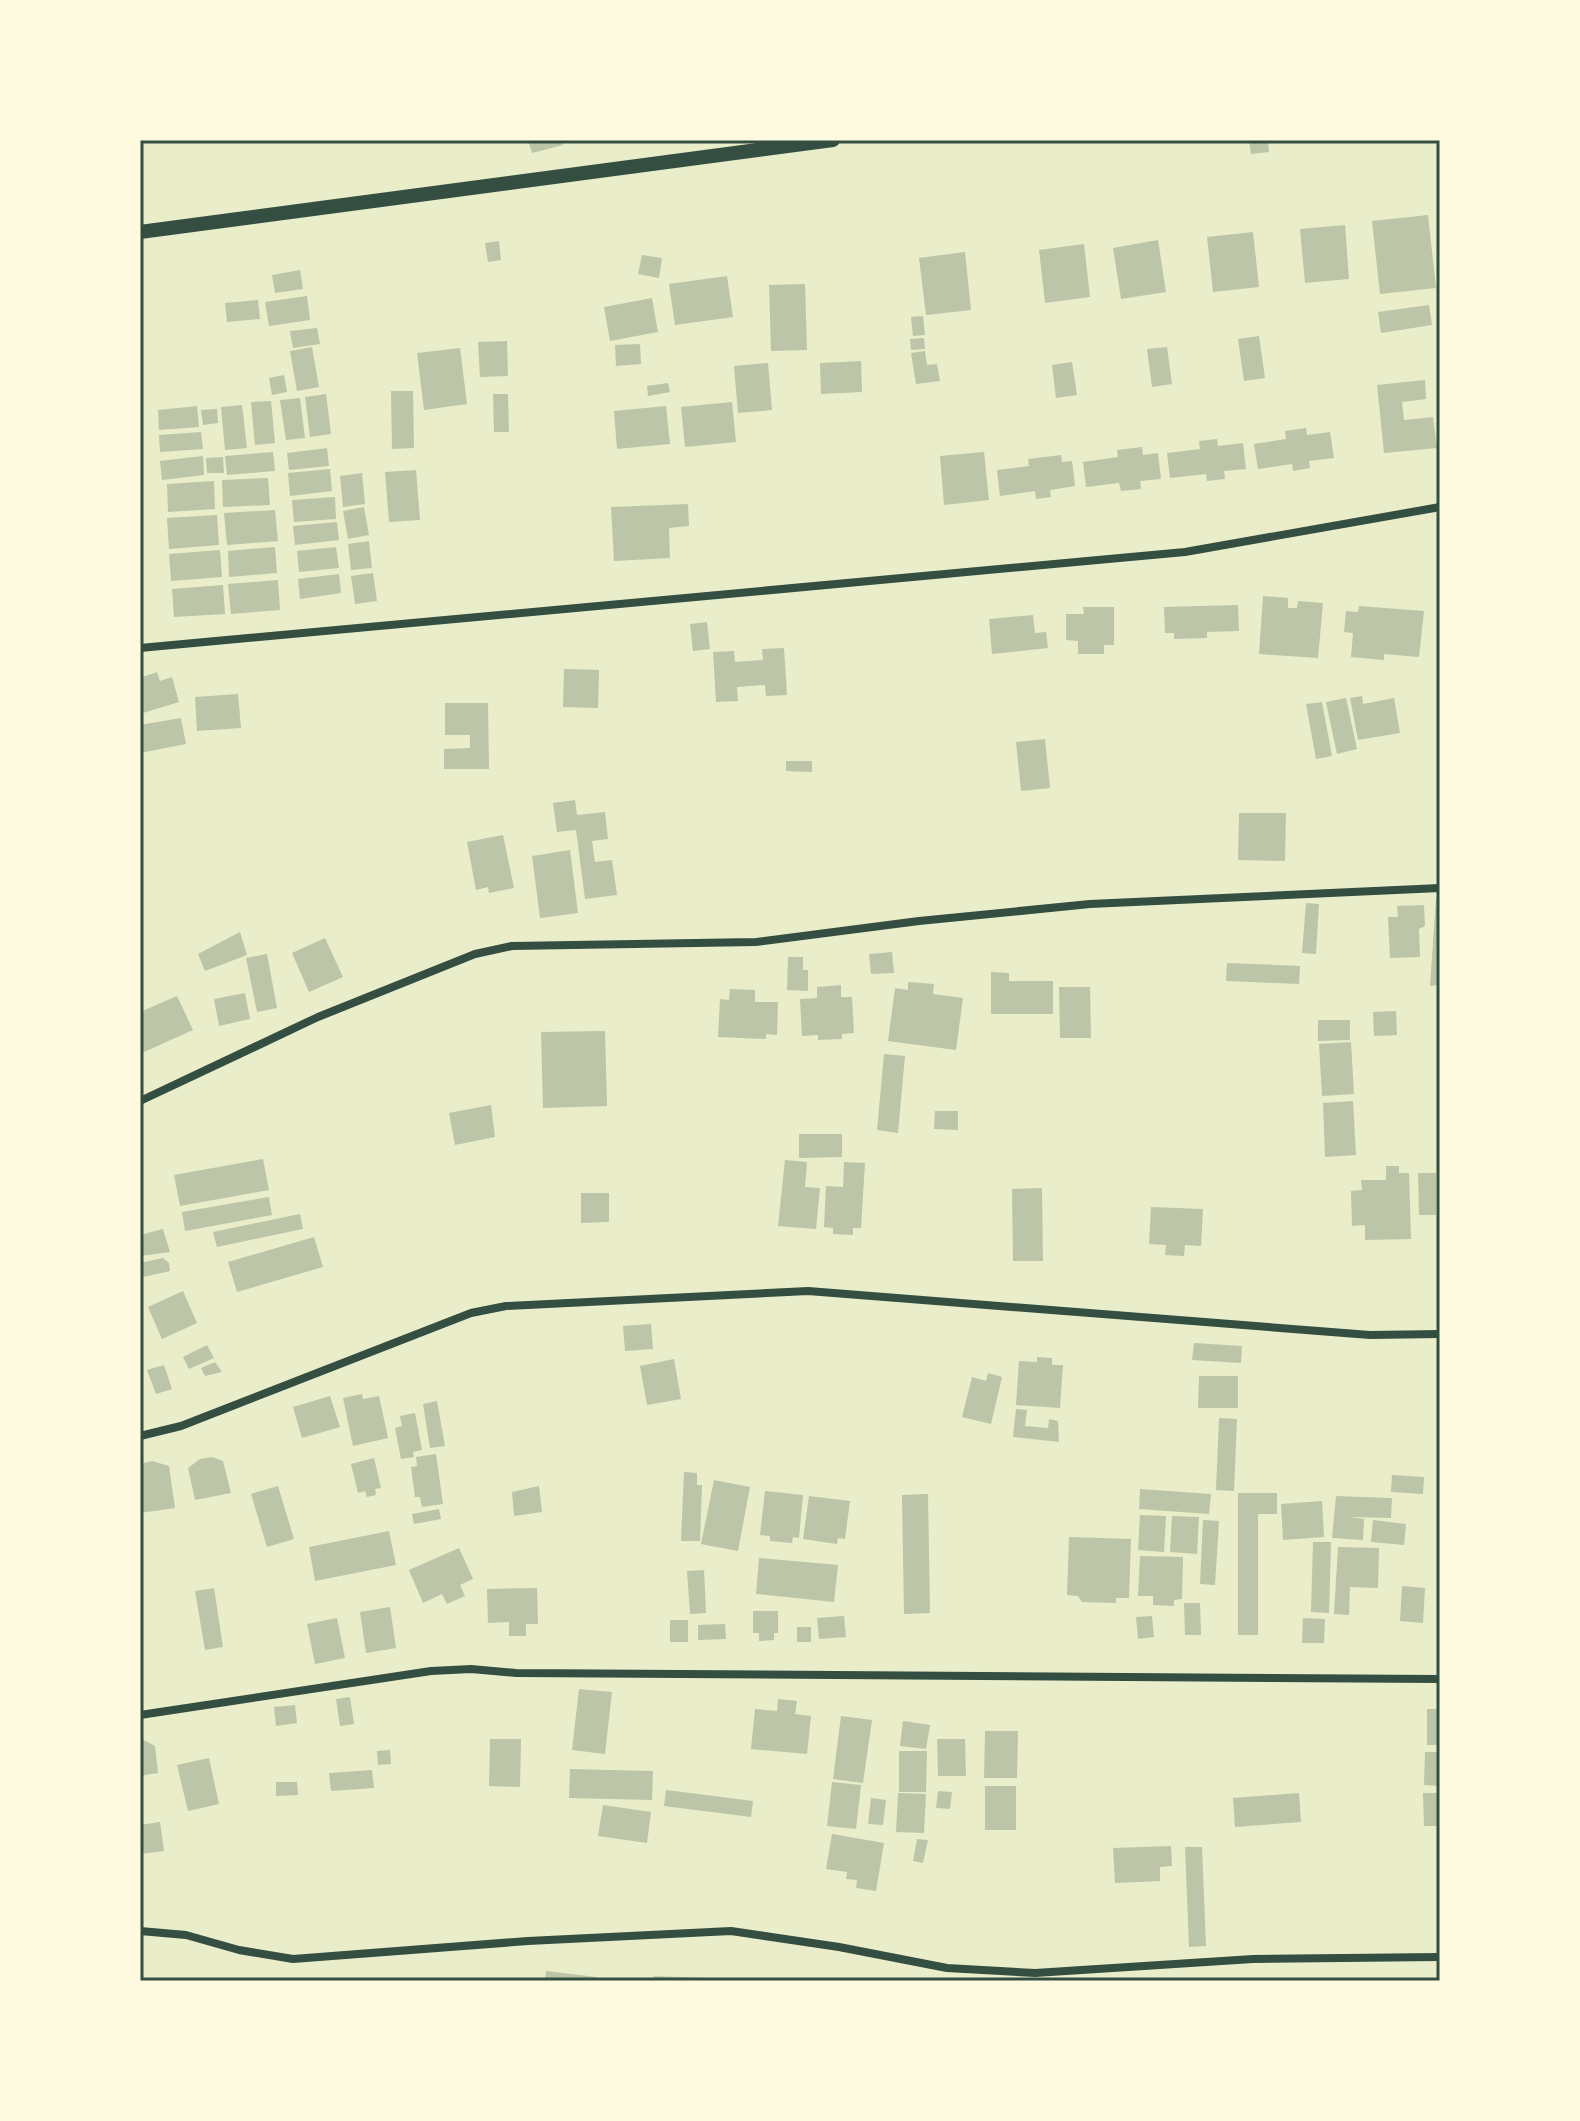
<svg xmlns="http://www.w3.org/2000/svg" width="1580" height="2121" viewBox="0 0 1580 2121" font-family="Bitter,serif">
	<rect width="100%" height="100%" fill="#e9edc9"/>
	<path fill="#bcc5a7" d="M528,140H561L563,145L532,153Z
		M1249,140H1268L1269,152L1251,154Z
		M1428,215L1436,288L1380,294L1372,221Z
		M1345,225L1349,279L1305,283L1300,229Z
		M1253,232L1259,287L1213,292L1207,237Z
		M1158,240L1166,292L1121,299L1113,248Z
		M499,241L501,260L488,262L485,243Z
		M1084,244L1090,297L1045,303L1039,250Z
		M965,252L971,310L926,315L919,258Z
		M642,255L662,258L659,278L638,274Z
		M300,270L303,289L275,293L272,275Z
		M727,276L733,317L675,325L669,284Z
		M805,284L807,350L771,351L769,285Z
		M307,296L310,320L269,326L265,302Z
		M652,298L658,332L610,341L604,307Z
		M258,300L260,319L227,322L225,303Z
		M1429,305L1432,325L1381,333L1378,312Z
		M923,316L925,335L913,336L911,317Z
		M317,328L320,344L293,348L290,331Z
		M1259,336L1265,378L1244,381L1238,339Z
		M924,338L925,349L911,350L910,339Z
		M507,341L508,376L480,377L478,342Z
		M640,344L641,364L616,366L615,345Z
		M312,347L319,387L297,391L290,351Z
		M1167,347L1172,384L1152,387L1147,349Z
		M460,348L467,404L424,410L417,353Z
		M925,351L927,365L937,364L940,381L916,384L911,353Z
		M861,361L862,392L821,394L820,363Z
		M1072,362L1077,395L1056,398L1052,365Z
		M768,363L772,410L738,413L734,366Z
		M284,375L287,392L272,395L269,378Z
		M1425,380L1426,399L1402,402L1404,420L1433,417L1437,448L1384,453L1377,385Z
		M668,383L670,392L648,396L647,386Z
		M391,391H413L414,448L392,449Z
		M326,394L331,434L310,437L305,397Z
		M493,394H508L509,432H494Z
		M300,398L305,438L286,440L280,400Z
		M271,401L275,443L255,445L251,402Z
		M732,402L736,442L685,447L681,407Z
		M242,405L247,448L225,450L221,407Z
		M197,406L199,427L159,430L158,410Z
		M666,406L670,444L617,449L614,411Z
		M217,409L218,423L203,425L201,410Z
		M1306,428L1307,435L1330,432L1334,458L1309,461L1310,468L1293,471L1292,464L1258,469L1254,444L1286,439L1285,431Z
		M201,432L203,449L160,452L159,435Z
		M1217,439L1218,446L1243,443L1246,469L1224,471L1225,479L1207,481L1206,474L1170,478L1167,453L1200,449L1199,441Z
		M1142,447L1143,455L1158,453L1161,479L1140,481L1141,489L1121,491L1119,483L1086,487L1083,462L1118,457L1117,450Z
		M327,448L329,466L289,470L287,453Z
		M273,452L275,471L227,475L225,456Z
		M984,452L989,500L944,505L940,456Z
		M1061,455L1062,462L1072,461L1075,486L1050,490L1051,497L1036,499L1035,491L1000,496L997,470L1029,466L1028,459Z
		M203,456L204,475L162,480L160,461Z
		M223,457L224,473H207L206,458Z
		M330,469L332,491L290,496L288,473Z
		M416,470L420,520L389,522L385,472Z
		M362,473L365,504L343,507L340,476Z
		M268,478L270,505L223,507L222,480Z
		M214,481L215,509L168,512L167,484Z
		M335,497L336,519L294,522L292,500Z
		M688,504L689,526L669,528L670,558L614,561L611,507Z
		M364,507L369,535L348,539L343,511Z
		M275,510L278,541L227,545L224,513Z
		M217,515L219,545L169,549L167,518Z
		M337,522L339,540L295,545L293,526Z
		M369,541L372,568L351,570L348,544Z
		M275,547L277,573L229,577L228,551Z
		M336,547L339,568L299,572L297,551Z
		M220,550L222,577L171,581L169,554Z
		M373,573L377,601L355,604L351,576Z
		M339,574L341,593L300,599L298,579Z
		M278,580L280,610L231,614L228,584Z
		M223,585L225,614L174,617L172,589Z
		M1263,596L1288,598V608H1297L1298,601L1323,603L1318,658L1259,654Z
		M1238,605L1239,631L1207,632V638L1174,639V633H1165L1164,607Z
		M1359,606L1424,611L1419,657L1384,654V660L1351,657L1353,633L1344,632L1346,611L1358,612Z
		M1083,607H1114V645H1104V654H1078V641L1066,640V614H1084Z
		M1033,615L1035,633L1046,632L1048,648L992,654L989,619Z
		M707,622L710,649L693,651L690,624Z
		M784,648L787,695L766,696L765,685L737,687L738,701L716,702L713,652L734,651L735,662L763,660L762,649Z
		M564,669L599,670L598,708L563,707Z
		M157,672L160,681L172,677L179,702L143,713L140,678Z
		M238,694L241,728L197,731L195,697Z
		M1362,696L1363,704L1394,698L1400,733L1358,740L1350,698Z
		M1346,698L1357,749L1337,754L1326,702Z
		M1322,702L1332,756L1316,759L1306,704Z
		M445,703H488L489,769H444V749L470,748V735H445Z
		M181,718L186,744L140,753V725Z
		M1045,739L1050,788L1021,791L1016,742Z
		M786,761H812V772L786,771Z
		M575,800L577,815L605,812L608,839L592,841L595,862L612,860L617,895L585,899L576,830L557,832L553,803Z
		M1239,813H1286L1285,861L1238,860Z
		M503,835L514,888L489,893L488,887L476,890L467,842Z
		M570,850L578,913L540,918L532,856Z
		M1436,898L1440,899V985L1430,986Z
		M1306,903L1319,904L1316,954L1302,953Z
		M1424,905L1425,926L1419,929L1420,957L1390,958L1388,917H1398L1397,906Z
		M240,932L247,955L205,971L198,954Z
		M325,938L343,977L309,992L292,953Z
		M892,952L894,973L871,974L869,954Z
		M267,954L277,1008L257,1012L246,958Z
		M788,957H803V970H808V991L787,990Z
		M1227,963L1300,966L1299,984L1226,981Z
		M991,972L1009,973V981H1053V1014H991Z
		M908,982L934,984L933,994L963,998L956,1050L888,1041L895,988L908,990Z
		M841,985V997H852L854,1033L842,1034V1039L818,1040V1035L802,1036L800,999L817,998V987Z
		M1059,987H1090L1091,1038H1060Z
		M730,989L755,990V1002H778L777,1035L766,1034V1039L718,1037L720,999L729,1000Z
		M245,993L250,1019L219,1026L214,999Z
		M177,996L193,1030L144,1052L140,1043V1012Z
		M1396,1011L1397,1035L1374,1036L1373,1012Z
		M1318,1020H1350V1040L1318,1041Z
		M605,1031L607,1106L543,1108L541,1032Z
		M1351,1042L1354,1094L1322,1096L1319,1044Z
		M884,1054L905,1056L898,1133L877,1130Z
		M1353,1101L1356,1155L1325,1157L1323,1103Z
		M491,1105L495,1137L455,1145L449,1113Z
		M935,1111H958V1130L934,1129Z
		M799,1134H842V1157L799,1158Z
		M263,1159L269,1190L180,1206L174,1175Z
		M785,1160L807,1162L805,1187L820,1188L816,1229L778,1226Z
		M844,1162L865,1163L861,1228H853V1235L833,1234V1228L824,1227L826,1186L843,1187Z
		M1386,1166H1399V1173H1409L1411,1239L1365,1240V1225L1352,1226L1351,1191L1362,1190L1361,1180H1386Z
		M1418,1173H1436V1215H1419Z
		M1042,1188L1043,1261H1013L1012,1189Z
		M581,1193H609V1222L581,1223Z
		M269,1197L272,1215L185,1231L182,1212Z
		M1151,1207L1203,1209L1201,1246L1185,1245L1184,1256L1165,1255L1166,1245L1149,1244Z
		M300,1214L303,1229L217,1247L213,1232Z
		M163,1229L170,1252L140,1256V1235Z
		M314,1237L323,1267L237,1292L228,1262Z
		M163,1258L169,1263L170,1271L143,1277L140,1263Z
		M183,1291L197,1323L162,1339L148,1307Z
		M651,1324L653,1349L625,1351L623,1326Z
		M1194,1343L1242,1346L1241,1363L1192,1360Z
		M207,1345L214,1358L189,1369L183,1357Z
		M1037,1357L1052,1358V1365H1063L1060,1408L1016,1405L1019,1361L1037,1362Z
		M674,1359L681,1399L647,1405L640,1366Z
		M215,1362L222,1372L205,1376L201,1368Z
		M164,1365L172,1389L156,1394L147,1370Z
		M988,1373L1002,1377L991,1424L962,1417L972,1377L986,1381Z
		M1199,1376H1238V1408H1198Z
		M362,1394L363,1399L379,1396L388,1438L353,1446L343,1398Z
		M330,1396L340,1427L302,1438L293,1407Z
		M437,1401L445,1446L430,1448L423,1404Z
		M1016,1409L1027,1410L1025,1426L1048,1428L1049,1419L1058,1421L1059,1442L1013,1437Z
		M415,1413L422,1450L413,1452L414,1457L401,1459L395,1428L402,1426L400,1416Z
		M1219,1418L1237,1419L1234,1491L1216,1490Z
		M436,1454L443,1504L422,1507L420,1497H415L411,1467L417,1466L416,1457Z
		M212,1457L223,1461L231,1493L195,1500L188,1468L200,1459Z
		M374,1458L381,1488L375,1489L376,1495L367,1497L365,1491L358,1493L351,1464Z
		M152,1461L169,1466L175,1508L140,1513V1464Z
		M684,1472L697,1473V1485H702L700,1541H681Z
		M1392,1475L1424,1477L1423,1494L1391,1492Z
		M714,1480L750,1487L738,1551L701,1544Z
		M278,1486L294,1539L267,1547L251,1494Z
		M539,1486L542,1512L514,1516L512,1492Z
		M1140,1489L1211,1494L1209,1514L1139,1509Z
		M765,1491L803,1495L799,1538L793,1537L792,1543L770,1541V1536L760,1535Z
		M1238,1493H1277V1514H1258V1635H1238Z
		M928,1494L930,1613L904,1614L902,1495Z
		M809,1496L850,1501L845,1539L838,1538L837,1544L803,1539Z
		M1336,1496L1392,1498L1391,1518L1349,1517L1364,1519L1363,1540L1332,1538Z
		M1322,1501L1324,1537L1283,1540L1281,1504Z
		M439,1509L441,1519L414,1524L412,1514Z
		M1140,1515L1166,1516L1164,1552L1138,1550Z
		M1172,1516L1199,1517L1197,1554L1170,1552Z
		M1203,1520L1219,1521L1215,1585L1200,1584Z
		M1373,1520L1406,1524L1404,1545L1371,1542Z
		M389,1531L396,1565L315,1581L309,1547Z
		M1069,1537L1131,1539L1129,1598H1116V1603L1082,1602L1078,1596L1067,1595Z
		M1313,1542H1331L1329,1613L1311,1612Z
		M1338,1547L1379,1548L1378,1588L1350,1587L1349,1615L1334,1614Z
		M459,1548L473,1579L460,1585L465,1596L447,1604L442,1594L423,1603L409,1570Z
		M1140,1556L1183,1557L1182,1599L1174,1600V1606L1153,1605V1596H1138Z
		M759,1558L838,1565L834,1602L756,1594Z
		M704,1570L706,1613L690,1614L687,1571Z
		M1402,1586L1425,1588L1423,1623L1400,1621Z
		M214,1588L223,1647L205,1650L195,1591Z
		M537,1588L538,1624H526V1636H509V1622L488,1623L487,1589Z
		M1184,1603H1200L1201,1635H1185Z
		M390,1607L396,1648L366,1653L360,1612Z
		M753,1611H778V1633H774V1640L759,1641V1633H753Z
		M844,1616L846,1637L819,1639L817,1618Z
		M1152,1616L1154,1637L1138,1639L1136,1617Z
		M337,1618L345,1658L315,1664L307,1624Z
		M1303,1618L1325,1619L1324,1643H1302Z
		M670,1620H688V1642H670Z
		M725,1624L726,1639L698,1640V1625Z
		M797,1627H811V1642H797Z
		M579,1689L612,1692L605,1754L572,1750Z
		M350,1697L354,1724L340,1726L336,1699Z
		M778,1699L797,1701L795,1714L811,1716L807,1754L751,1749L755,1709L777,1711Z
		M295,1705L297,1723L276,1726L274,1707Z
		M1427,1709H1440V1745H1427Z
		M841,1716L872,1720L863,1783L833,1779Z
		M903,1721L930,1725L926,1749L900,1746Z
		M985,1731H1018L1017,1778H984Z
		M140,1738L155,1746L158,1773L140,1776Z
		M490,1739H521L520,1787L489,1786Z
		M937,1739H965L966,1776H938Z
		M390,1750L391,1764L378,1765L377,1751Z
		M899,1751H927L926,1792H899Z
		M1425,1752H1440V1786L1424,1785Z
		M209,1758L219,1804L188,1811L177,1765Z
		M570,1769L653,1771L652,1800L569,1798Z
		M372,1770L374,1788L331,1791L329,1773Z
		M276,1782H297L298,1795L276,1796Z
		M832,1782L861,1785L856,1829L827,1826Z
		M985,1786H1016V1830H985Z
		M666,1790L753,1801L751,1817L664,1806Z
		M938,1791L952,1792L950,1809L936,1808Z
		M898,1793L926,1794L924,1833L896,1832Z
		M1299,1793L1301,1822L1235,1827L1233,1798Z
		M1423,1793H1440V1826H1424Z
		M871,1798L886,1800L883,1825L868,1824Z
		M603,1805L651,1812L647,1843L598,1836Z
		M160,1822L164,1851L140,1854V1825Z
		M832,1834L884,1843L876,1891L856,1888L857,1880L846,1879L847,1872L826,1869Z
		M917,1839L928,1840L923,1863L913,1861Z
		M1171,1846L1172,1866L1160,1867V1881L1115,1883L1113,1848Z
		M1185,1847H1202L1206,1946L1189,1947Z
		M546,1971L596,1977V1981H545Z
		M654,1976L706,1978V1981H653Z"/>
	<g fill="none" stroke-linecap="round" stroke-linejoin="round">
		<path stroke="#344e41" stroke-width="8" d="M140,648L1185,552L1440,507
			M140,1101L318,1017L475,954L512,946L756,942L919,921L1090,904L1440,888
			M140,1436L181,1426L471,1313L506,1306L808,1291L1370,1335L1440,1334
			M140,1715L431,1671L471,1669L516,1673L1440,1679
			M140,1931L186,1935L239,1950L293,1959L528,1941L731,1931L839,1947L947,1968L1035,1973L1253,1959L1440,1957"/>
		<path stroke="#344e41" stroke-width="14" d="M140,232L833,140"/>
	</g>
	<rect width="1580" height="2121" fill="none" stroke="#fefae0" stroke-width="284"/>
	<rect x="142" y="142" width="1296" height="1837" fill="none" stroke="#344e41" stroke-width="3"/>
</svg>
